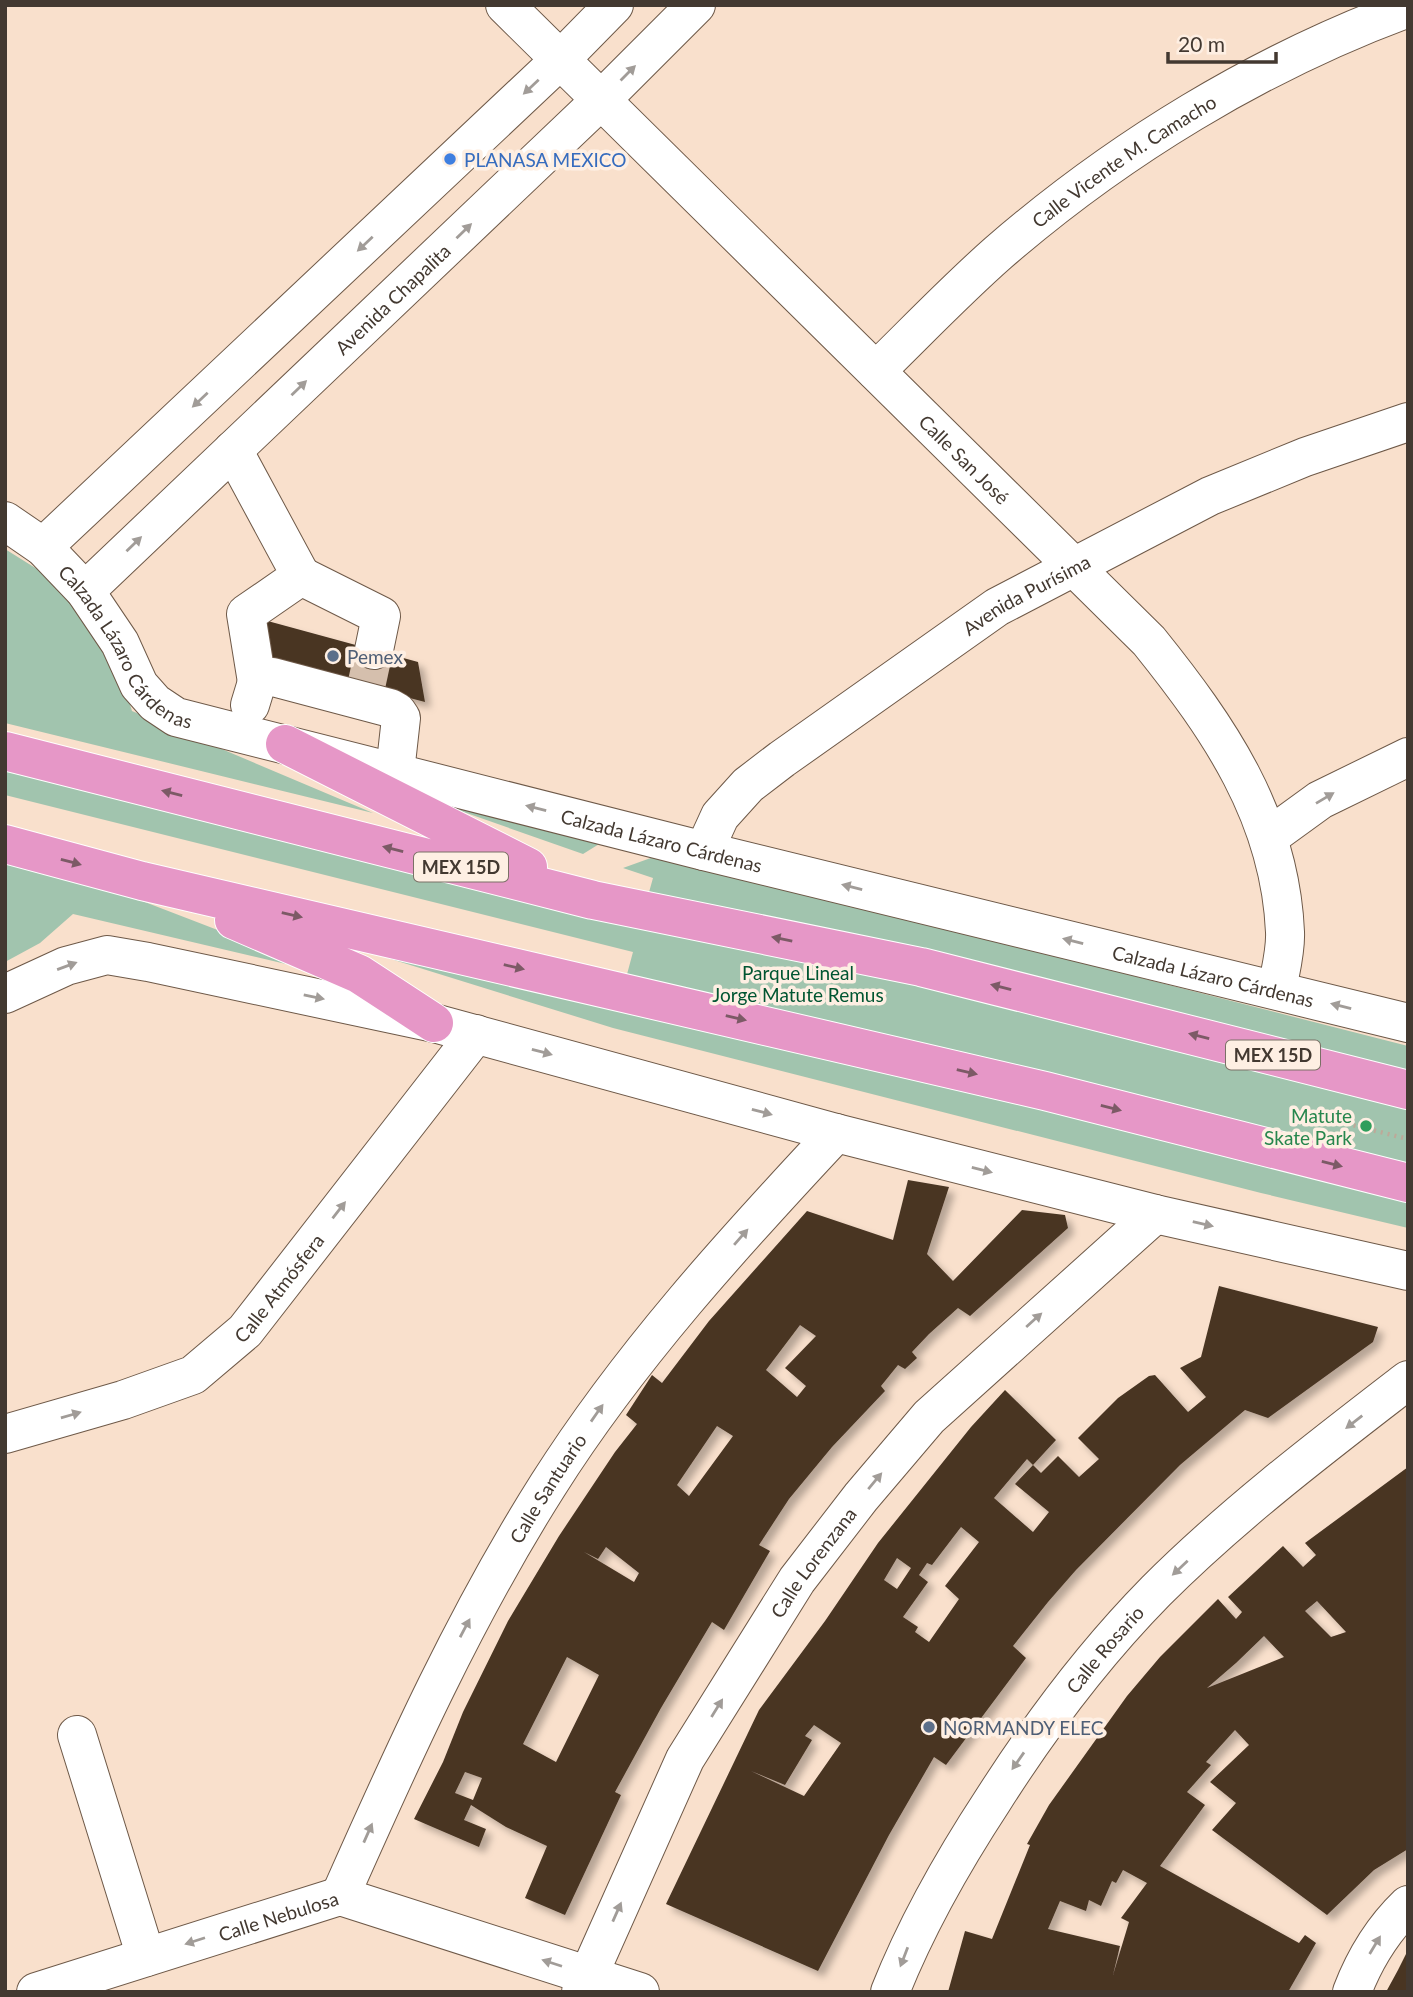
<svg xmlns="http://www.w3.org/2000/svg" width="1413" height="1997" viewBox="0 0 1413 1997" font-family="Lato,sans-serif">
	<defs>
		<filter id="shadow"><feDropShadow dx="6" dy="6" stdDeviation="3.5" flood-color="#0004"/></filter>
	</defs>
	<rect width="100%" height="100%" fill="#f9e0cc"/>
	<path fill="#a1c4ae" d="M5,549L53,579L118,665L132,711L373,813L5,723Z
		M5,770L639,928L653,878L623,868L659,855L1408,1046V1228L1261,1193L613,1028L275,923L619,1004L633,952L5,795Z
		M415,795L604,841L583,854Z
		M5,862L111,889L337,976L73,914L40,943L5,962Z"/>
	<path fill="#483524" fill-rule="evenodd" filter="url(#shadow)" d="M264,620L418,662L425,702L272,662Z
		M908,1180L949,1187L927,1254L953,1281L1022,1210L1065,1215L1068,1228L970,1316L958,1308L929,1334L912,1352L917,1358L905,1369L898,1365L881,1386L885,1391L832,1447L789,1499L759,1545L770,1551L724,1630L712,1622L661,1708L615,1792L621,1795L565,1915L525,1898L547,1846L506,1827L471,1805L464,1820L486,1829L479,1847L414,1819L443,1762L463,1712L508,1621L559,1536L615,1452L637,1424L626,1415L652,1375L662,1383L709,1321L807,1211L893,1240ZM800,1325L816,1336L785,1368L806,1386L797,1397L766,1370ZM717,1426L733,1436L689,1496L677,1485ZM606,1547L639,1573L634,1582L584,1552L598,1559ZM567,1657L599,1675L556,1762L523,1744ZM465,1772L482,1778L473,1800L455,1793Z
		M1219,1286L1378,1327L1373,1342L1268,1418L1245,1410L1180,1465L1076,1570L1048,1602L1013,1646L1026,1658L946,1765L934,1757L889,1835L818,1971L666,1904L759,1710L825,1621L878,1543L971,1427L1005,1390L1056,1440L1033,1465L1027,1459L994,1498L1033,1532L1049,1512L1015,1484L1033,1465L1041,1473L1058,1456L1079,1477L1099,1459L1078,1438L1118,1398L1149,1376L1155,1375L1188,1412L1206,1397L1180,1368L1201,1357ZM961,1527L979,1542L945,1586L959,1599L929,1642L915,1632L918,1627L903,1617L928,1582L919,1575L927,1563L932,1565ZM897,1558L911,1568L897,1589L884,1580ZM814,1725L841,1743L804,1796L751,1771L785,1785L812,1740L805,1736Z
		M1408,1467V1849L1374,1870L1327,1915L1212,1830L1236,1803L1210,1782L1249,1745L1235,1730L1206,1762L1211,1765L1187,1792L1205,1805L1160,1866L1299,1943L1305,1935L1316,1943L1288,1992H948L965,1931L992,1939L1030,1845L1027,1844L1049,1805L1127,1696L1160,1657L1218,1599L1236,1619L1242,1612L1228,1597L1283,1546L1303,1567L1316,1555L1305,1543ZM1317,1601L1346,1632L1331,1637L1305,1611ZM1264,1636L1284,1657L1207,1688L1236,1663ZM1123,1870L1147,1883L1121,1918L1129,1922L1113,1975L1120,1946L1048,1929L1060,1901L1086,1911L1089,1900L1101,1906L1112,1881L1116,1883Z
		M1408,1950V1992H1386L1398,1970Z"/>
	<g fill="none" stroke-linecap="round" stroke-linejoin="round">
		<path stroke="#d5bfad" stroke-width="38" stroke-dasharray="38 19" stroke-linecap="butt" d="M366,687L374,650"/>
		<defs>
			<g id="minor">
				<path id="s1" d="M505,5L1149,641C1219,728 1280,816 1285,932C1286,951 1280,972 1277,990"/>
				<path id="s2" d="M876,371C916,332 956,290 998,253C1118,149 1259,63 1408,8"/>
				<path d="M233,450L301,576L246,614L257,682"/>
				<path id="s3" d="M5,521L43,547L85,591L120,643L139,685L155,703L176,717L704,851L1408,1023"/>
				<path d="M43,547L560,60L614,5"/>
				<path d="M301,576L381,616L374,650"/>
				<path id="s4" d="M85,591L601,100L696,5"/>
				<path d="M250,705L257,682L264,677H273L390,708L397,712L401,718L395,772"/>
				<path d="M1269,837L1320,800L1408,757"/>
				<path id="s5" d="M704,851L720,816L748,785L782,759L997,607L1210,496L1305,457L1408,422"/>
				<path d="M5,994L66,966L107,955L148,962L434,1023L836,1133L1155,1214L1408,1271"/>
				<path id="s6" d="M5,1434L123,1400L193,1375L245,1331L476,1034"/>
				<path d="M77,1735L146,1957"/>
				<path id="s7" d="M340,1896C403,1754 465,1616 548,1485C629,1357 733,1243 836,1133"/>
				<path id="s8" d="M36,1992L340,1896L640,1992"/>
				<path id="s9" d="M581,1992L685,1759L797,1580L861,1497L929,1417L1155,1214"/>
				<path id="s10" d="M890,1992C917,1924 953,1861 993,1800C1040,1726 1094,1654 1156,1591C1233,1514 1321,1447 1408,1380"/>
				<path d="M1352,1992C1365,1958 1382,1930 1408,1905"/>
			</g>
			<path id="highway" d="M285,744L528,867
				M5,751L593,900L921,967L1408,1090
				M5,844L142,881L1045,1091L1408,1183
				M234,920L359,974L434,1023"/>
		</defs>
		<use href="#minor" stroke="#6e5948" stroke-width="40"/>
		<use href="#highway" stroke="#fff" stroke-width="40"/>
		<path stroke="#bda999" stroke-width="4.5" stroke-dasharray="2 5" stroke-linecap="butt" d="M1340,1122L1408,1139"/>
		<use href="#minor" stroke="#fff" stroke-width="38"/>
		<use href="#highway" stroke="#e697c7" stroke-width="38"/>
	</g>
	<defs><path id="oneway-solid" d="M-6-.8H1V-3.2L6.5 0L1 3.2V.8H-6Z" transform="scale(1.75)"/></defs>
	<g fill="#a19c98">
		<use href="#oneway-solid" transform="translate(628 73) rotate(-45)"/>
		<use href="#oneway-solid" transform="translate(531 87) rotate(137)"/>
		<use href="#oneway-solid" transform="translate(464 231) rotate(-44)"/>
		<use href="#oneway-solid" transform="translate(365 244) rotate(137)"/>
		<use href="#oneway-solid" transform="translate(299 388) rotate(-44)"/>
		<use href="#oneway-solid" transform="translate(200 400) rotate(137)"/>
		<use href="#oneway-solid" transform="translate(134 544) rotate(-44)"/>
		<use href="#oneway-solid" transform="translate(1325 798) rotate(-31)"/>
		<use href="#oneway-solid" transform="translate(536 808) rotate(-166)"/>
		<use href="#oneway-solid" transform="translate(852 887) rotate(-166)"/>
		<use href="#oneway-solid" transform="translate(1073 941) rotate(-166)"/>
		<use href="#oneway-solid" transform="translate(67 966) rotate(-20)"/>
		<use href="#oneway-solid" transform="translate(314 997) rotate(12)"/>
		<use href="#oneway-solid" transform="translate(1341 1006) rotate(-166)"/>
		<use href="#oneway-solid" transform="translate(542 1052) rotate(15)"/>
		<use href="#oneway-solid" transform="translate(762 1112) rotate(15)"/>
		<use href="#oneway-solid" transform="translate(982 1170) rotate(14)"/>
		<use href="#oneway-solid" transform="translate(339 1210) rotate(-52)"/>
		<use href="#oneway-solid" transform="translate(1203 1224) rotate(13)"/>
		<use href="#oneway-solid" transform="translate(741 1237) rotate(-49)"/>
		<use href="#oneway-solid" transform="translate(1034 1320) rotate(-42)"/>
		<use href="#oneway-solid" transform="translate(597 1413) rotate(-55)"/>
		<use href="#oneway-solid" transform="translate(71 1415) rotate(-16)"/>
		<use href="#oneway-solid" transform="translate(1354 1422) rotate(142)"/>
		<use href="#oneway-solid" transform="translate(875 1481) rotate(-50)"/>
		<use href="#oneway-solid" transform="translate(1180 1568) rotate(137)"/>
		<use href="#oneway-solid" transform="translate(465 1628) rotate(-62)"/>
		<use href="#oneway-solid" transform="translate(717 1708) rotate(-58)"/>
		<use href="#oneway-solid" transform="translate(1018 1761) rotate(125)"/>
		<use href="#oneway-solid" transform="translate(368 1833) rotate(-66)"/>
		<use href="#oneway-solid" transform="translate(617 1912) rotate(-66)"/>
		<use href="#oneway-solid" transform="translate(195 1941) rotate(162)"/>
		<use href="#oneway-solid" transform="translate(1375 1945) rotate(-59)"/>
		<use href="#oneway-solid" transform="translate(904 1957) rotate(111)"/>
		<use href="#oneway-solid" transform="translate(552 1963) rotate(-162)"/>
	</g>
	<g fill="#7c5a66">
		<use href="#oneway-solid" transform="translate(172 793) rotate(-166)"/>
		<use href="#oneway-solid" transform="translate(393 849) rotate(-166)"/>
		<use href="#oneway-solid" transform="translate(71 862) rotate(15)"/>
		<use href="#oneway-solid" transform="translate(292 915) rotate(13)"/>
		<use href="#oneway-solid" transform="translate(782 939) rotate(-168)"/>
		<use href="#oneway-solid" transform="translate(514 967) rotate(13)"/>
		<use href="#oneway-solid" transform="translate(1001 987) rotate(-166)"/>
		<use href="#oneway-solid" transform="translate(736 1018) rotate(13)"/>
		<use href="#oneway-solid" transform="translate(1199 1036) rotate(-166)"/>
		<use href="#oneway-solid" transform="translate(967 1072) rotate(13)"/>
		<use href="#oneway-solid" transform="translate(1111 1108) rotate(14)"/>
		<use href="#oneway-solid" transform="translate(1332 1164) rotate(14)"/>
	</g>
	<circle fill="#3f7fe0" stroke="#feefe3" stroke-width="2.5" cx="450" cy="159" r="7"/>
	<g fill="#5c6f8a" stroke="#feefe3" stroke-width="2.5">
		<circle cx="333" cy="656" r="7"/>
		<circle cx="929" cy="1727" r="7"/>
	</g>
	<circle fill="#2e9e5b" stroke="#feefe3" stroke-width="2.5" cx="1366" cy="1126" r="7"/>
	<g text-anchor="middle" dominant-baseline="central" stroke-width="7" stroke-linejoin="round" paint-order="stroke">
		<g fill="#feefe3" stroke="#7b7066" stroke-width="2">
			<rect x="414" y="852.5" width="94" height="29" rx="5"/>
			<rect x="1226" y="1040.5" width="94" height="29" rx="5"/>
		</g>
		<g font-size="18" font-weight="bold" fill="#433931">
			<text x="461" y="867">MEX 15D</text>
			<text x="1273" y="1055">MEX 15D</text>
		</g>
		<g font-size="19" fill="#366cbe" stroke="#feefe3" text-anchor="start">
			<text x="464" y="159">PLANASA MEXICO</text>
		</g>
		<g font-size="19" fill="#433931" stroke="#feefe3">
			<text stroke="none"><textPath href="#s2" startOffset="326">Calle Vicente M. Camacho</textPath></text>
			<text stroke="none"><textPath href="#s4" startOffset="424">Avenida Chapalita</textPath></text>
			<text stroke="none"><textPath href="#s1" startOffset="646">Calle San José</textPath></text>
			<text stroke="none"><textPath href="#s5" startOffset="418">Avenida Purísima</textPath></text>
			<text stroke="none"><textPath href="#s3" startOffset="178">Calzada Lázaro Cárdenas</textPath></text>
			<text stroke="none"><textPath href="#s3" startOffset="766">Calzada Lázaro Cárdenas</textPath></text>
			<text stroke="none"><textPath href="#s3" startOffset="1334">Calzada Lázaro Cárdenas</textPath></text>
			<text stroke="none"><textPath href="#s6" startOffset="320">Calle Atmósfera</textPath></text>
			<text stroke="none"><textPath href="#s7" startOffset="458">Calle Santuario</textPath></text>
			<text stroke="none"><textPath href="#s9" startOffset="490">Calle Lorenzana</textPath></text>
			<text stroke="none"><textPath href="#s10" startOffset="406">Calle Rosario</textPath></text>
			<text stroke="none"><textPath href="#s8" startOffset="254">Calle Nebulosa</textPath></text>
		</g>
		<g font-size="19" fill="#4e5e75" stroke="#feefe3" text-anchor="start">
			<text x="347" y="656">Pemex</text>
			<text x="943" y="1727">NORMANDY ELEC</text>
		</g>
		<g font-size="19" fill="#005531" stroke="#feefe3">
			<text x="798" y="972">Parque Lineal<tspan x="798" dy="22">Jorge Matute Remus</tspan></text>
		</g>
		<g font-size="19" fill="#27864d" stroke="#feefe3" text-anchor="end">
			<text x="1352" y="1115">Matute<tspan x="1352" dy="22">Skate Park</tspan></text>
		</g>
	</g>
	<rect width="1413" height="1997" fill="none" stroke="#433931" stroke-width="14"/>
	<path d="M1168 52v10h108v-10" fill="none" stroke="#433931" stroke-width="3.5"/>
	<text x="1178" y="52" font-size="21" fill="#433931" stroke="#feefe3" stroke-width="5" paint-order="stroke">20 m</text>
</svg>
